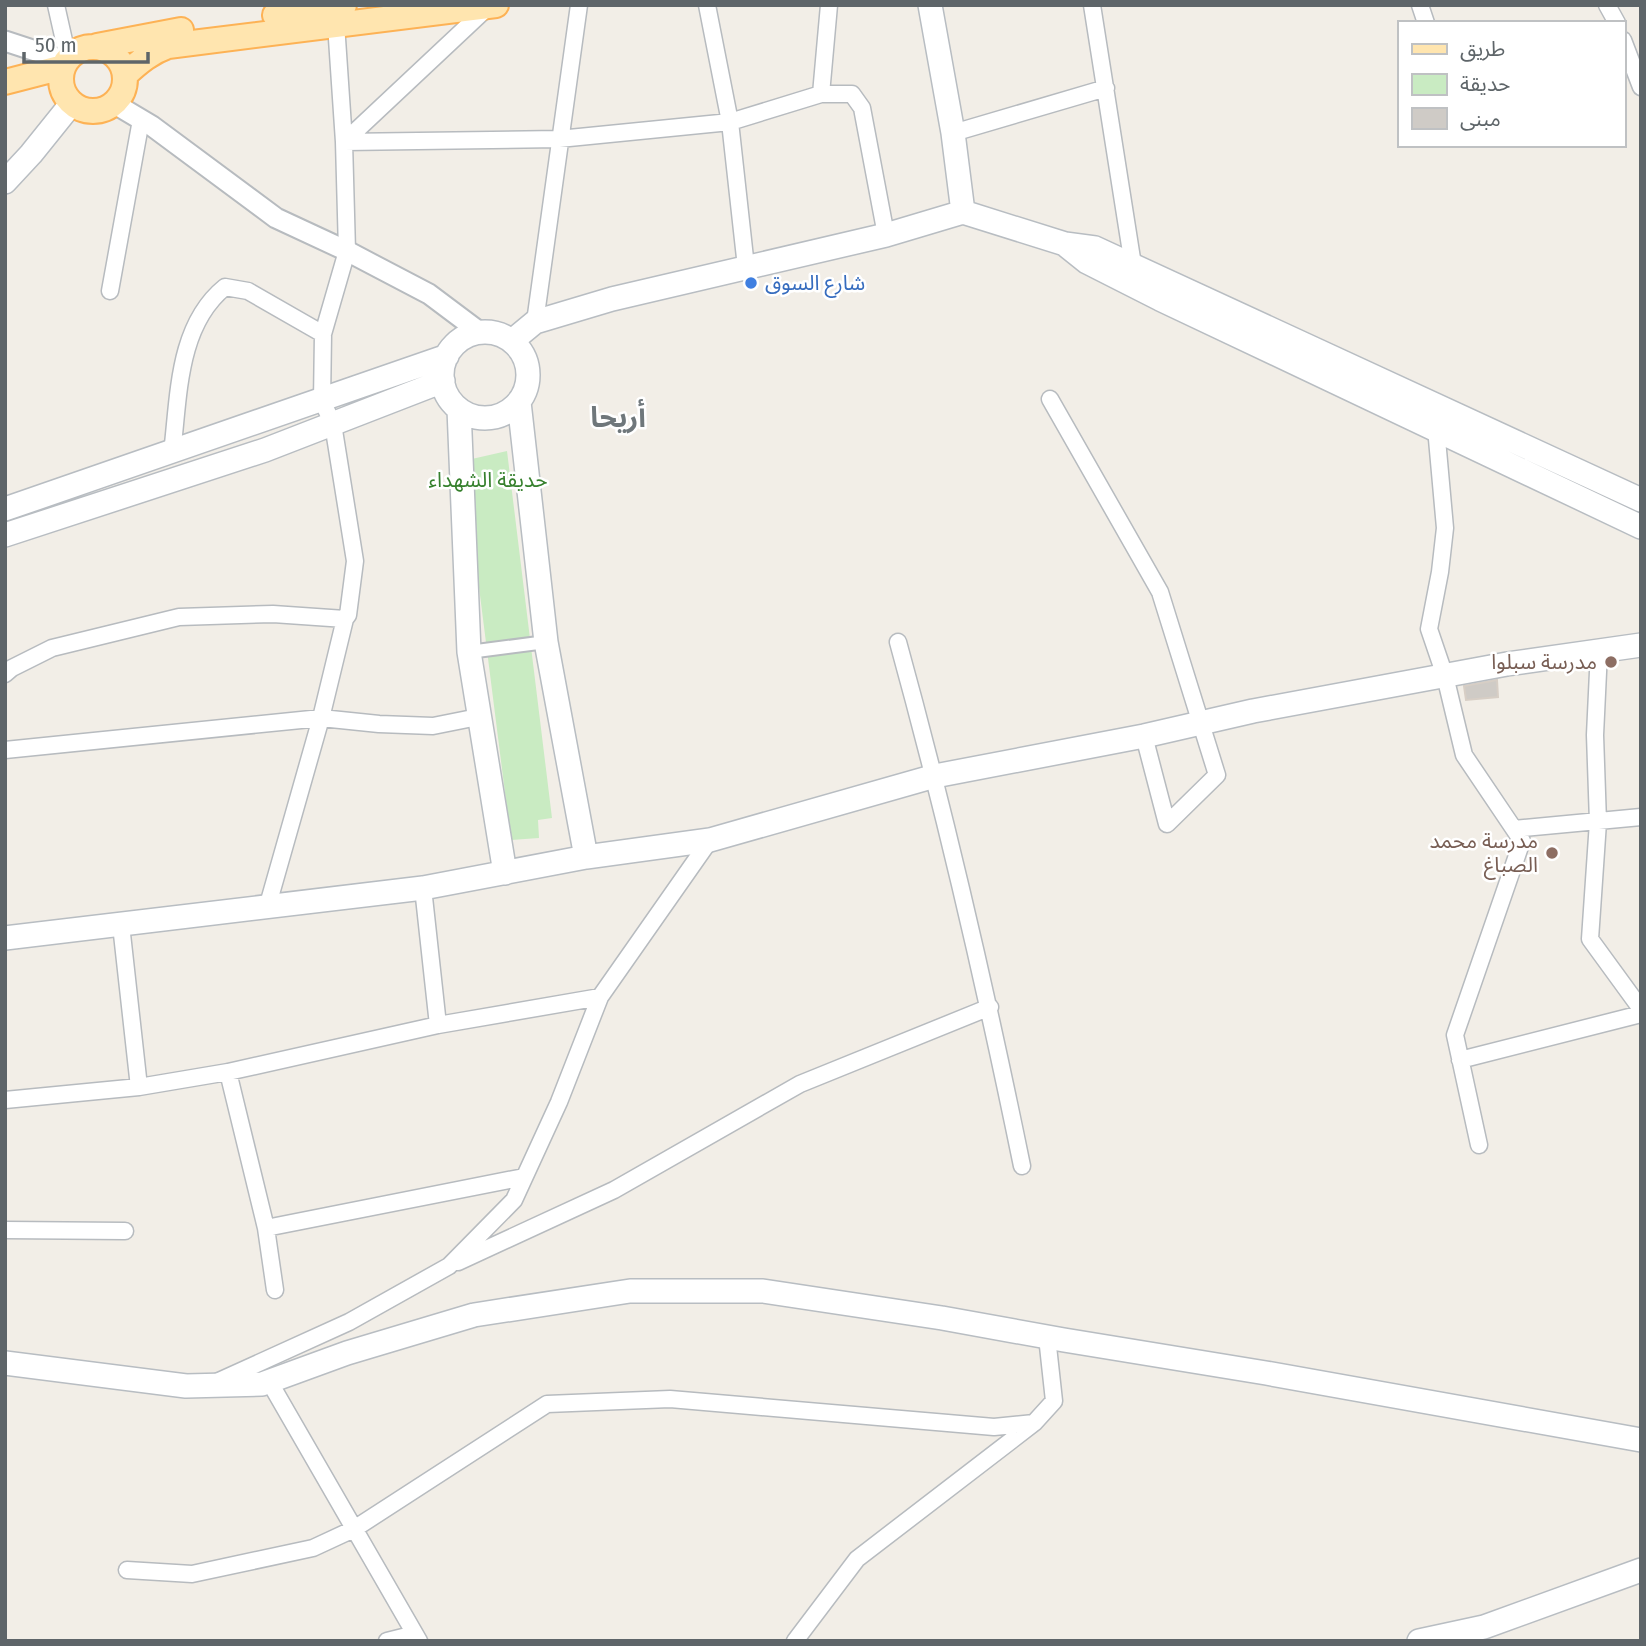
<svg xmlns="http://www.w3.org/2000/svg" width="1646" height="1646" viewBox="0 0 1646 1646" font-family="'Fira Sans Condensed','Noto Sans Arabic',sans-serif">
	<rect width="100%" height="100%" fill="#f2eee7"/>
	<path fill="#c9ebc2" d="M507,451L552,818L538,820L539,838L511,840L463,461Z"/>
	<path fill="#cfcbc6" stroke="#d7cec5" stroke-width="2" d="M1497,680L1498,697L1466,700L1464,686Z"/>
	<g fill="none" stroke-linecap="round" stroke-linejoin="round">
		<defs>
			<path id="pedestrian" d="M469,652L546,642"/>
			<path id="minor" d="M56,5L65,45L70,55
				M707,5L730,122L746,267
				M1092,5L1133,265
				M1420,5L1426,23
				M1607,5L1617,23
				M1623,40L1641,87
				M821,94L829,5
				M953,133L1106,88
				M344,142L559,139L730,122L821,94H852L862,108L886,235
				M344,142L489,6
				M110,291L141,120
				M535,322L579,5
				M1050,399L1160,592L1217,775L1167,824L1144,736
				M1436,428L1445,528L1440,572L1429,629L1445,676L1464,755L1522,841L1455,1035L1479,1145
				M172,453C179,397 177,326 225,287L248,291L323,334
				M898,642C946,816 986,990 1022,1166
				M1599,651L1595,735L1598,822L1590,939L1641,1009
				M5,674L12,668L52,648L179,617L273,614L345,619
				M5,750L321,718L379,724L433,726L478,717
				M1514,829L1641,817
				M423,888L438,1025
				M267,908L321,718L345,619L348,615L355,561L333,424L322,401L323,334L347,251L344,142L336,24
				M121,925L139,1087
				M1460,1060L1641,1014
				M228,1072L266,1228L275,1290
				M5,1100L139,1087L228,1072L438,1025L600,997
				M266,1228L524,1177
				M5,1230L125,1231
				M458,1262L614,1190L800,1084L990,1007
				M219,1381L349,1322L449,1266L514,1200L559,1102L600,997L710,840
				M269,1381L419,1641
				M127,1570L192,1574L313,1548L354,1529L547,1404L670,1399L994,1427L1034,1423L1054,1401L1047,1337
				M387,1641L415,1634
				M795,1641L857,1559L1034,1423"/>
			<path id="tertiary" d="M5,41L66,61
				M115,104L152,126L276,218L347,251L429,294L481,333"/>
			<path id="secondary" d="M930,5L953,133L963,212
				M5,182L31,154L72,103
				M1067,246L1087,262L1160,299L1641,527
				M442 375a43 43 0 1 1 86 0a43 43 0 1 1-86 0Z
				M512,341L535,322L612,299L886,235L963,212L1065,244L1095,248L1641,500
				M519,402L546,642L586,857
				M459,409L469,652L505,873
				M5,509L447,356
				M5,535L265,450L443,381
				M5,938L423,888L586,857L710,840L935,776L1144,736L1253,711L1507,664L1641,645
				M5,1363L186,1386L262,1384L347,1353L474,1315L630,1291H763L942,1318L1064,1340L1266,1373L1641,1440
				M1419,1641L1484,1627L1641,1570"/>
			<path id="primary" d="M275,15L344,5
				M97,46L181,30
				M61 79a32 32 0 1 1 64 0a32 32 0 1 1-64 0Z
				M126,74C139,62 151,52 168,46L496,5
				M5,82L63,67"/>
		</defs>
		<use href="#pedestrian" stroke="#b7bbbf" stroke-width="16"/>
		<use href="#minor" stroke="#b7bbbf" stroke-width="19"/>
		<use href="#tertiary" stroke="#b7bbbf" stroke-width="23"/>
		<use href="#secondary" stroke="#b8bdc2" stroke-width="26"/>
		<use href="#primary" stroke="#fdb255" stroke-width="28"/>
		<use href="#pedestrian" stroke="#fff" stroke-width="12"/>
		<use href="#minor" stroke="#fff" stroke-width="16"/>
		<use href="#tertiary" stroke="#fff" stroke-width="19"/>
		<use href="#secondary" stroke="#fff" stroke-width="23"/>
		<use href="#primary" stroke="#ffe5af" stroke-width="24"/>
	</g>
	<circle fill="#3f7fe0" stroke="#fff" stroke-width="2.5" cx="751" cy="283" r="7"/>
	<g fill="#8d6e63" stroke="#fff" stroke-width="2.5">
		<circle cx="1611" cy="662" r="7"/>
		<circle cx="1552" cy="853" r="7"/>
	</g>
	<g text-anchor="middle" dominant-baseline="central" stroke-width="5" stroke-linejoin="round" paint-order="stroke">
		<g font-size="21" fill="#366cbe" stroke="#fff" text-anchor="start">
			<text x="765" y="283">شارع السوق</text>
		</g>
		<g font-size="21" fill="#36802d" stroke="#fff">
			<text x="488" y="480">حديقة الشهداء</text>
		</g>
		<g font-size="21" fill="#785e54" stroke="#fff" text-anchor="end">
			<text x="1597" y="662">مدرسة سبلوا</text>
			<text x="1538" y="841">مدرسة محمد<tspan x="1538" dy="24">الصباغ</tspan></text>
		</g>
		<g font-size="28" font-weight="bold" fill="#6f777b" stroke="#fff">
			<text x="618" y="417">أريحا</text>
		</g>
	</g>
	<rect width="1646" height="1646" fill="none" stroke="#5e6569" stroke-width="14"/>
	<rect x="1398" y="21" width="228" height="126" fill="#ffffff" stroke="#bfc1c3" stroke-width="2"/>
	<rect x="1412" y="44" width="35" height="10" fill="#ffe5af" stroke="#bfc1c3" stroke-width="2"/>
	<text x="1460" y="56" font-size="21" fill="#5e6569">طريق</text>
	<rect x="1412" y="74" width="35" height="21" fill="#c9ebc2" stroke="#bfc1c3" stroke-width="2"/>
	<text x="1460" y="91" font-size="21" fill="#5e6569">حديقة</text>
	<rect x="1412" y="108" width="35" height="21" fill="#cfcbc6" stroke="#bfc1c3" stroke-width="2"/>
	<text x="1460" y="126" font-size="21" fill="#5e6569">مبنى</text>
	<path d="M24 52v10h124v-10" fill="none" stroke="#5e6569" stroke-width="3.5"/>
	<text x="35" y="52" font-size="21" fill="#5e6569" stroke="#ffffff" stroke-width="5" paint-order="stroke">50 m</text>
</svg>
